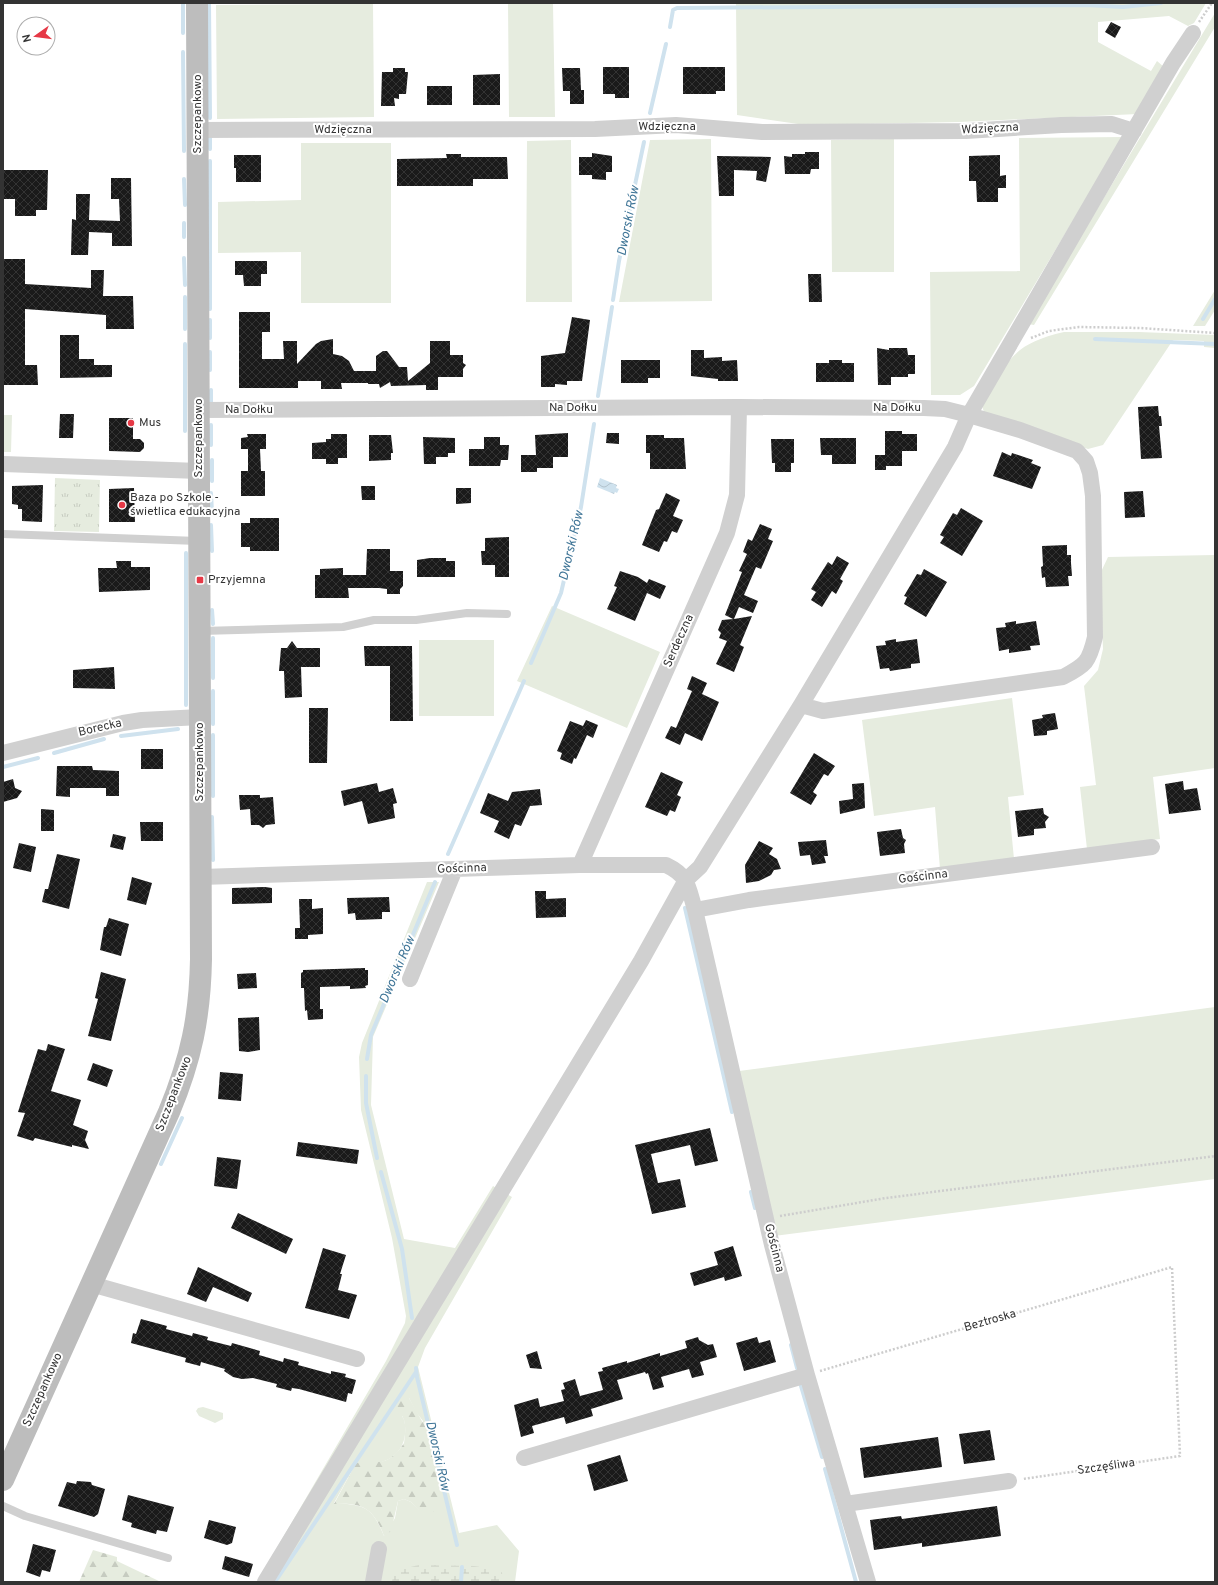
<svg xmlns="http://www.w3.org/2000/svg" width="1218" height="1585" viewBox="0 0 1218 1585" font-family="Overpass,sans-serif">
	<defs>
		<pattern id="forest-firs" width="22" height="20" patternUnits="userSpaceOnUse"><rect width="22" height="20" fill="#e6ecdf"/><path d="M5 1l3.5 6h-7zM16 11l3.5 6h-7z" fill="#c6cbc0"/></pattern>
		<pattern id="wetland-marsh" width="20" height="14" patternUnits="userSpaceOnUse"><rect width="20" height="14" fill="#e6ecdf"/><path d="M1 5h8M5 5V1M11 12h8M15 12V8" fill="none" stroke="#c6cbc0"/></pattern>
		<pattern id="park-tufts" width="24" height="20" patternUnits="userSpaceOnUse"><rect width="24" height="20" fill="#e6ecdf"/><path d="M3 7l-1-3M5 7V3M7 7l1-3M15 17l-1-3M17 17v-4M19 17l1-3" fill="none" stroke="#c6cbc0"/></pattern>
		<pattern id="water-waves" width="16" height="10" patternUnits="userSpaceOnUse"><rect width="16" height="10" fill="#cfe2ee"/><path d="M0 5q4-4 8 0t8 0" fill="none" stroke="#b2c2cd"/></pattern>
		<pattern id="building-cross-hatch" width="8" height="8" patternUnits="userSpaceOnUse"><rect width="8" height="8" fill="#1a1a1a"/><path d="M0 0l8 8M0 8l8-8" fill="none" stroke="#333"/></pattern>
	</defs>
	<rect width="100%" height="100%" fill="#fff"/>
	<path fill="#e6ecdf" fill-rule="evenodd" d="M736,3H1206L1194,23L1188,26L1169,16L1098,22V42L1151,71L1157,61L1164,67L1138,114L959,122L805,125L737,115Z
		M373,4L374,117L217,119L216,5Z
		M508,4H553L555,117H509Z
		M1215,13V27L1034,325L1028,324Z
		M1123,137L974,386L960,395H931L930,272L1020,271L1019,138Z
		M711,139L712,301L619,302L650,140Z
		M894,139V272H832L831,140Z
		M571,140L572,302H526L527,141Z
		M301,143H391V303H301V252L218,253V202L301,200Z
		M1215,290V310L1205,326H1193Z
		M1064,332H1139L1215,335V348L1204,347V341L1173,340L1103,445L1088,449L984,412L982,406C1007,362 1011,344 1064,332Z
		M3,415H12L11,452H3Z
		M1214,555L1215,768L1153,777L1160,839L1087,849L1080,787L1096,785L1084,686L1098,670L1103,649L1100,574L1108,557Z
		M552,606L660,652L627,728L517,681Z
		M419,640H494V716H419Z
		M1012,698L1024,795L1008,797L1014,859L940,869L935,807L874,816L862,720Z
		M427,882H439L373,1037L371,1105L404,1239L455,1248L493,1186L512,1197L425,1348L418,1367L459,1533L497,1525L519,1551L515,1582H257L386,1361L405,1323L406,1316L392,1238L361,1110L359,1057L362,1043ZM409,1398L416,1412L423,1421V1514L411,1502L404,1499L398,1501L395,1518L384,1536C372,1506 364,1505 334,1503L356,1463C363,1463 371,1464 377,1463C392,1461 404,1449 405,1434C405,1428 406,1421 402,1416Z
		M1215,1007V1179L774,1236L739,1071Z
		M203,1407L223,1413V1419L215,1423L199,1416L196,1411L198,1408Z"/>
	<path fill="url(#forest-firs)" d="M399,1393L409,1398L427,1430L442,1497L438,1508L430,1514H422L411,1502L404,1499L398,1501L391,1531L384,1536C374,1509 363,1502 334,1504L356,1463C380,1461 388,1467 404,1443C405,1436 406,1427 404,1420C400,1409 392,1405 399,1393Z
		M93,1550L117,1557V1561L161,1582H79Z"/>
	<path fill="url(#wetland-marsh)" d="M419,1565L474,1566L501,1570L505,1582H392C394,1569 408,1568 419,1565Z"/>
	<path fill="url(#park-tufts)" d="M55,478L100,480L99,532L54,531Z"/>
	<path fill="url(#water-waves)" d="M600,478L617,485L616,488L619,489L617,493L615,492L614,494L597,487Z"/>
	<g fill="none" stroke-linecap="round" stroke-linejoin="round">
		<path stroke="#cfe2ee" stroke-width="4" d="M183,3V33
			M209,3L210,118
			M670,27L673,10L677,8L1086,5L1123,7L1161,3
			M183,52L184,151
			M650,113L666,44
			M210,149V138
			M184,179L185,205
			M184,237V223
			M184,258L185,285
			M185,297V329
			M613,300L619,261L644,142
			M210,309V161
			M1203,319L1215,299
			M210,320V338
			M1095,339L1215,344
			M185,344V431
			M210,370V352
			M211,390V406
			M598,396L612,307
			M211,425V445
			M212,460V481
			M211,493L212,512
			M211,525L212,551
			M212,610L213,624
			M531,663L561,593L581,507L594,424
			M213,678V638
			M213,691V724
			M186,705V553
			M121,736L178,729
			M54,753L104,739
			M3,767L38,758
			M213,796V735
			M212,817L213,860
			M448,854L524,681
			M685,908L732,1112
			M367,1059L371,1035L435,882
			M366,1076V1103L377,1158
			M161,1164L182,1118
			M381,1172L402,1249L412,1318
			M751,1192L755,1208
			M791,1345L797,1368
			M416,1368L417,1377L457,1545
			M801,1386L822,1457
			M825,1469L856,1582
			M275,1582L416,1372
			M461,1582L462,1567"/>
	</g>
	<path fill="url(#building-cross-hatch)" d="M1111,22L1121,27L1115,38L1105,32Z
		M603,67H629V98H615V94H603Z
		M683,67H725V91H716V94H683Z
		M393,68H405V72H408L406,94H399V99L394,98L395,106H381L382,72H393Z
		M562,68H580L581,90H584V104H570V91H563Z
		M500,74V105H473V75Z
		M427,86H452V105H427Z
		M805,152H819V169H811L810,174H785L784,156L792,157V154H805Z
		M592,153L612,156V172H606V180L592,179V175H579V157H592Z
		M446,154H461V157H507L508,179H473V186H397V159L447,158Z
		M234,155H261V182H236V168H234Z
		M1000,155V176L1006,175V188H998V202H977L976,181H969V156Z
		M717,156L771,157L766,182L756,180L757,171L734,170V196H719Z
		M3,170H48L47,210H36V216H15V199H3Z
		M111,178H131L132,246H112V233L89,232L88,255H71L72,219L76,220V194H90L89,220L120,221L119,199H111Z
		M3,259H25V284L91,288V270H104L103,296H133L134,329H106V315L25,309V365H37L38,385H3Z
		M235,261H267V274H261V286H244L243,275H235Z
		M808,274H821L822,302H809Z
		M239,312H270V332H262V359H284L283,341H297V364L316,344L321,341L333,339V354L342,356L349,361L354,371H376V356L383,351H387L399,367H407L408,381L430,363V341H450V355H463V363L466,365L463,369V377H438V390H426V385L391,386L390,382L380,388L379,384H368V383H341L342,389H321V381H298V388H239Z
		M572,317L590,320L582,381H567V385L555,384V387H541V356L565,353Z
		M60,335H79V359H94V365H112V377L60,378Z
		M877,348L889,350V348H907L908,355H915V374H908V377H891V385H878Z
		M691,350H704V358L722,357V361L737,360L738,381H718V379L691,376Z
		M621,360H660V378H648V383H621Z
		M829,360H842V363H854V382H816V363H829Z
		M1158,406L1159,416H1161L1162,426H1159L1162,458L1141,459L1138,407Z
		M60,414H74L73,438H59Z
		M109,418H133V439H140L144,443V448L140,452L109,451Z
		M885,431H902V434H917V451H902V466H886V470H875V455H885Z
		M568,433V457H553V468H537V472H521V455H536L535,435Z
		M607,433H619V444L606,443Z
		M247,434H266V449H260L261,471H265V496H241V471H248V449H241V438L248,437Z
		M331,434H347V458H338V464H326V459H312V443L326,442V439H331Z
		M369,435H391L393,453H391V460L369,461Z
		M646,435H664V438H684L686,469H650V453H646Z
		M423,437L455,438V453H448V457H436V464H424Z
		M484,437H500V445H509L508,460H501L500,466H469V449H484Z
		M820,438H856V464H832V455H821Z
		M771,439H794V463H791V472H775V463H772Z
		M1002,452L1011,456L1012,453L1033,460L1031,463L1041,467L1032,489L993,476Z
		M43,485L42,522L22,521V509H18V505L12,504V486Z
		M361,486H375V500H362Z
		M134,488L135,522H109V489Z
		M456,488H471V503L456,504Z
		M1143,491L1145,517L1125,518L1124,492Z
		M666,493L680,500L673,516L683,520L677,533L672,531L667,542L664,541L659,552L642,545L656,510L659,509Z
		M961,508L983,521L962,556L940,543L944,537L940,535L953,513L957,515Z
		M250,518H279V551H250V547H241V523H250Z
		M760,524L772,529L768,539L773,541L761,569L756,567L744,595L758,601L753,613L739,607L734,619L752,616L740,645L744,647L734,672L716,664L727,641L719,638L721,633L718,630L722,620L733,619L725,615L742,572L739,571L747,554L743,552L748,539L752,541Z
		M509,537V577H495V565H482L481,551H485V538Z
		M1067,545V555H1071V563L1072,576H1068L1069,586L1046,587L1045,577L1042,578L1041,567L1043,566L1042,546Z
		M367,549H390V571H403V586L400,589V594H387V589L379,588H348L349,598H315V575H320V569L343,568V575H366Z
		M837,556L849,563L840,579L843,581L836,594L832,591L822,607L811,600L816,592L811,589L828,562L832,565Z
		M430,558H446V561H455V577H417V560Z
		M116,561H131V567H150V590L99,592L98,568H117Z
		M924,569L947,582L926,617L904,604L907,597L904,596L917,574L921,575Z
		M620,571L638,577L647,583L649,579L666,586L660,599L647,593L635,621L607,609L617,587L614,586Z
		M1016,621V624L1036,621L1040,645L1030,646L1031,650L1009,653V649L999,651L996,628L1006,627L1005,623Z
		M896,639V642L917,639L920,663L911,664V668L903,669L890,671L889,668L880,669L876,646L886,645L885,641Z
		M292,641L297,648H320V667H301L302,697L285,698L284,671H279L281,648H287Z
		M364,646H412L413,721H390V666H365Z
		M114,667L115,689L73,688V670Z
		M692,676L707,683L702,694L719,702L702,741L685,733L680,745L665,738L671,726L676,728L685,707L692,691L687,689Z
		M309,708H328L327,763H309Z
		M1055,713L1058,729L1047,731V735L1034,736L1032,720L1043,718L1042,715Z
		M586,720L598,725L593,738L587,735L576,759L574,758L572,764L560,759L562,753L557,751L570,721L583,726Z
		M141,749H163V769H141Z
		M814,753L835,766L828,776L824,774L813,792L817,795L811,805L790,793Z
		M57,766H92L93,770L119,771V796H106V788H70V797L56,796Z
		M661,772L683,782L677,795L681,797L675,812L670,810L667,816L645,807Z
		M13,779L15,788L22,791L17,798L3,802V782Z
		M1183,781L1184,790L1197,788L1201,810L1169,814L1165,784Z
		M377,783L379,792L393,788L397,803L393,804L395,818L368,824L362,801L344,806L341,791Z
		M864,783L865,808L840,814L839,801L853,799L852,784Z
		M540,789L542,805L530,806L521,826L515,824L509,839L494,832L499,821L480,813L488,793L508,801L512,792Z
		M239,795H260V798L273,797L275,824L266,825L263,828L259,825H251L250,809L240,810Z
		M1043,808L1044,814L1049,817L1045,822L1046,828L1034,829V835L1018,837L1015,811Z
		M41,809L54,810V831H41Z
		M140,822H163V841H141Z
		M901,829L903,838L906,840L904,844L905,853L880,856L877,832Z
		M113,834L126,837L123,850L110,847Z
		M826,840L828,856H824L826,863L812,865L810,855L800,856L798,842Z
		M759,841L773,848L769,854L777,859L781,869L774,870L771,875L759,881L746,883L745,865Z
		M19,843L36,847L31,872L13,868Z
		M57,854L80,859L69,909L42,902L45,889H48Z
		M132,877L152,883L146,905L127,900Z
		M265,887L272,888V903L232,904V888Z
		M535,891H546V899L566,898V917L536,918Z
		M389,897L390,912H382V919L356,920L355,913L348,914L347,898Z
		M299,899H312V909L323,908V934L308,935V939H295V928H300Z
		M109,918L129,924L121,956L100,950L104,927H106Z
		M365,968V970H368V985L365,986L366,988L350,989V986L320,987V1009H323V1019L308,1020L307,1010L305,1011L304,988H301V973L303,972V970Z
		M101,972L126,979L111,1041L88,1036L98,999L95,998Z
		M256,973L257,988L238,989L237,974Z
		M259,1017L260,1050L248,1052L239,1051L238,1018Z
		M48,1044L65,1049L51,1091L81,1100L73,1125L88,1131L85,1140L89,1149L72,1145V1147L35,1138L33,1141L17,1136L25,1113L18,1112L38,1049L46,1051Z
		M93,1063L113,1070L107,1087L87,1080Z
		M220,1072L243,1074L241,1101L218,1099Z
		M710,1128L718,1161L695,1166L690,1145L651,1154L658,1183L680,1179L686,1207L652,1214L635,1145Z
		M298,1142L359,1150L357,1164L296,1156Z
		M217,1157L241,1160L237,1189L214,1186Z
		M238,1213L293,1239L286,1254L231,1228Z
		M733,1246L742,1276L725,1281L724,1277L694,1286L690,1273L718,1265L714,1252Z
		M323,1248L346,1255L340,1274H342L338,1290L357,1295L349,1319L305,1308Z
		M198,1267L252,1293L248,1302L213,1287L206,1302L187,1294Z
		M141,1319L167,1326L166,1329L192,1336L193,1333L208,1337L207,1340L231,1346L232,1343L260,1351L259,1355L283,1362L284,1358L299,1362L298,1365L331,1374V1371L346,1374L345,1377L356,1380L352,1394L348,1393L346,1402L299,1389L292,1388L291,1391L276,1387L277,1384L253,1378L242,1379L233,1377L224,1371L225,1369L201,1362L200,1366L185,1362L186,1358L131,1343L133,1333L136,1334Z
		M698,1337L699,1340L708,1345L713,1344L717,1357L700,1362L704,1375L692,1378L689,1369L661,1377L664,1387L653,1390L648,1373L646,1374L645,1372L617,1380L623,1399L591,1409L593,1416L566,1424L564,1417L532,1426L534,1433L521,1437L514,1405L538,1398L540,1407L564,1401L561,1390L565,1389L563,1383L575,1379L580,1396L603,1390L598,1372L603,1371L602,1368L627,1361V1363L660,1353V1356L687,1348L685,1341Z
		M757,1337L759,1343L770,1340L776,1362L744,1371L736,1343Z
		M537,1351L542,1369L530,1368L526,1355Z
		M990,1430L995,1460L964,1464L959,1434Z
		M938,1437L942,1467L864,1478L860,1448Z
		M620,1455L628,1481L594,1491L587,1465Z
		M77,1481L91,1482L92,1485L105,1489L98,1514L94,1517L58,1506L67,1482L76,1484Z
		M128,1495L174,1507L167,1532L157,1530L156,1534L145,1531L131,1527L132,1523L122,1520Z
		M997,1506L1001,1536L922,1547V1543L874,1550L870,1520L901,1516L902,1519Z
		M209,1520L236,1527L232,1543L227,1545L204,1538Z
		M33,1544L56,1550L50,1572L42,1570L40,1577L26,1572Z
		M225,1556L253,1564L249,1577L222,1569Z"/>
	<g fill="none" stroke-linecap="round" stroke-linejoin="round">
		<path stroke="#cdcdcd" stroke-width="2.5" stroke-dasharray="2 2" stroke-linecap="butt" d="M1199,22L1212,3
			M1031,338L1049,331L1079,327L1140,328L1215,333
			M780,1216L886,1198L1215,1156
			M820,1371L1172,1267L1180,1456L1023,1479"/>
		<path stroke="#d0d0d0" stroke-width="8" d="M3,534L198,541
			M201,631L343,627L374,620H416L467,613L507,614
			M3,1506L25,1516L168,1558"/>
		<path stroke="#d0d0d0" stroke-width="16" d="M198,130L595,129L676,125L762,132L966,131L1061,125L1112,124L1134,131
			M199,410L739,407L924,408L945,409L969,415L1020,430L1077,451L1086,461L1090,473L1093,496L1095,637C1089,662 1086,665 1063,677L823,711L801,705
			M3,464L199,471
			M3,753L123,723L142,720L200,717
			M580,865L727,533L737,495L739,407
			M201,877L580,865H666C689,876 688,887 695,910L772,1245L807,1375L868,1582
			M695,910L749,900L1152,847
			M410,979L455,869
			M91,1284L357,1359
			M524,1458L807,1375
			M845,1504L1009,1481
			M265,1582L641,961L686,880L700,867L801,705L955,447L969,415L1173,63L1193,33
			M373,1582L379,1549"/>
		<path stroke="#bdbdbd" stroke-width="22" d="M3,1480L169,1112C191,1059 200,1017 201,959L197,3"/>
	</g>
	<g fill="#e63946" stroke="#fff" stroke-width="1.5">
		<circle cx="131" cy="423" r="4"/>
		<circle cx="122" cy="505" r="4"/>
		<rect x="196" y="576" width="8" height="8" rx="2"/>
	</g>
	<g text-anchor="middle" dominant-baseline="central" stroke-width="4" stroke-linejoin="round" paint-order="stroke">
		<g font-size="12" fill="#333" stroke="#fff">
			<text transform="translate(198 114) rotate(-90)">Szczepankowo</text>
			<text x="667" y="127">Wdzięczna</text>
			<text transform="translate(990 129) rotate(-3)">Wdzięczna</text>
			<text x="343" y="130">Wdzięczna</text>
			<text x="573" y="408">Na Dołku</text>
			<text x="897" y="408">Na Dołku</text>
			<text x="249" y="410">Na Dołku</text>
			<text transform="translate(199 438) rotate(-90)">Szczepankowo</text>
			<text transform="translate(679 641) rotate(-66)">Serdeczna</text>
			<text transform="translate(100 728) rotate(-13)">Borecka</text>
			<text transform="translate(200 762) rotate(-90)">Szczepankowo</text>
			<text transform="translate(462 869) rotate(-2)">Gościnna</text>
			<text transform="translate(923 877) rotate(-7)">Gościnna</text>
			<text transform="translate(174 1094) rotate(-69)">Szczepankowo</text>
			<text transform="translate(774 1248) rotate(76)">Gościnna</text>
			<text transform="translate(990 1321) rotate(-16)">Beztroska</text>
			<text transform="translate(43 1390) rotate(-66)">Szczepankowo</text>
			<text transform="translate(1106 1467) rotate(-8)">Szczęśliwa</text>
		</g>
		<g font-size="12" fill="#333" stroke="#fff" text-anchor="start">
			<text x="139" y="423">Mus</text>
			<text x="130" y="498">Baza po Szkole -<tspan x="130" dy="14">świetlica edukacyjna</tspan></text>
			<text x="208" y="580">Przyjemna</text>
		</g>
		<g font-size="13" font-style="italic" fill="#3f7597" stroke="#fff">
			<text transform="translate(629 221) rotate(-79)">Dworski Rów</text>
			<text transform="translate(572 546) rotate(-77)">Dworski Rów</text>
			<text transform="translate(398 970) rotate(-67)">Dworski Rów</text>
			<text transform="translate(437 1456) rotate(77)">Dworski Rów</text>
		</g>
	</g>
	<rect width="1218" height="1585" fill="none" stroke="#333333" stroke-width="8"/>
	<g transform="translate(36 36) rotate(256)"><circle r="19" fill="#ffffff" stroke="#adadad"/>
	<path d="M0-3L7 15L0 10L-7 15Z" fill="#e63946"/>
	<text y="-6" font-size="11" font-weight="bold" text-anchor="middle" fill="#333333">N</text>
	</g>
</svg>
